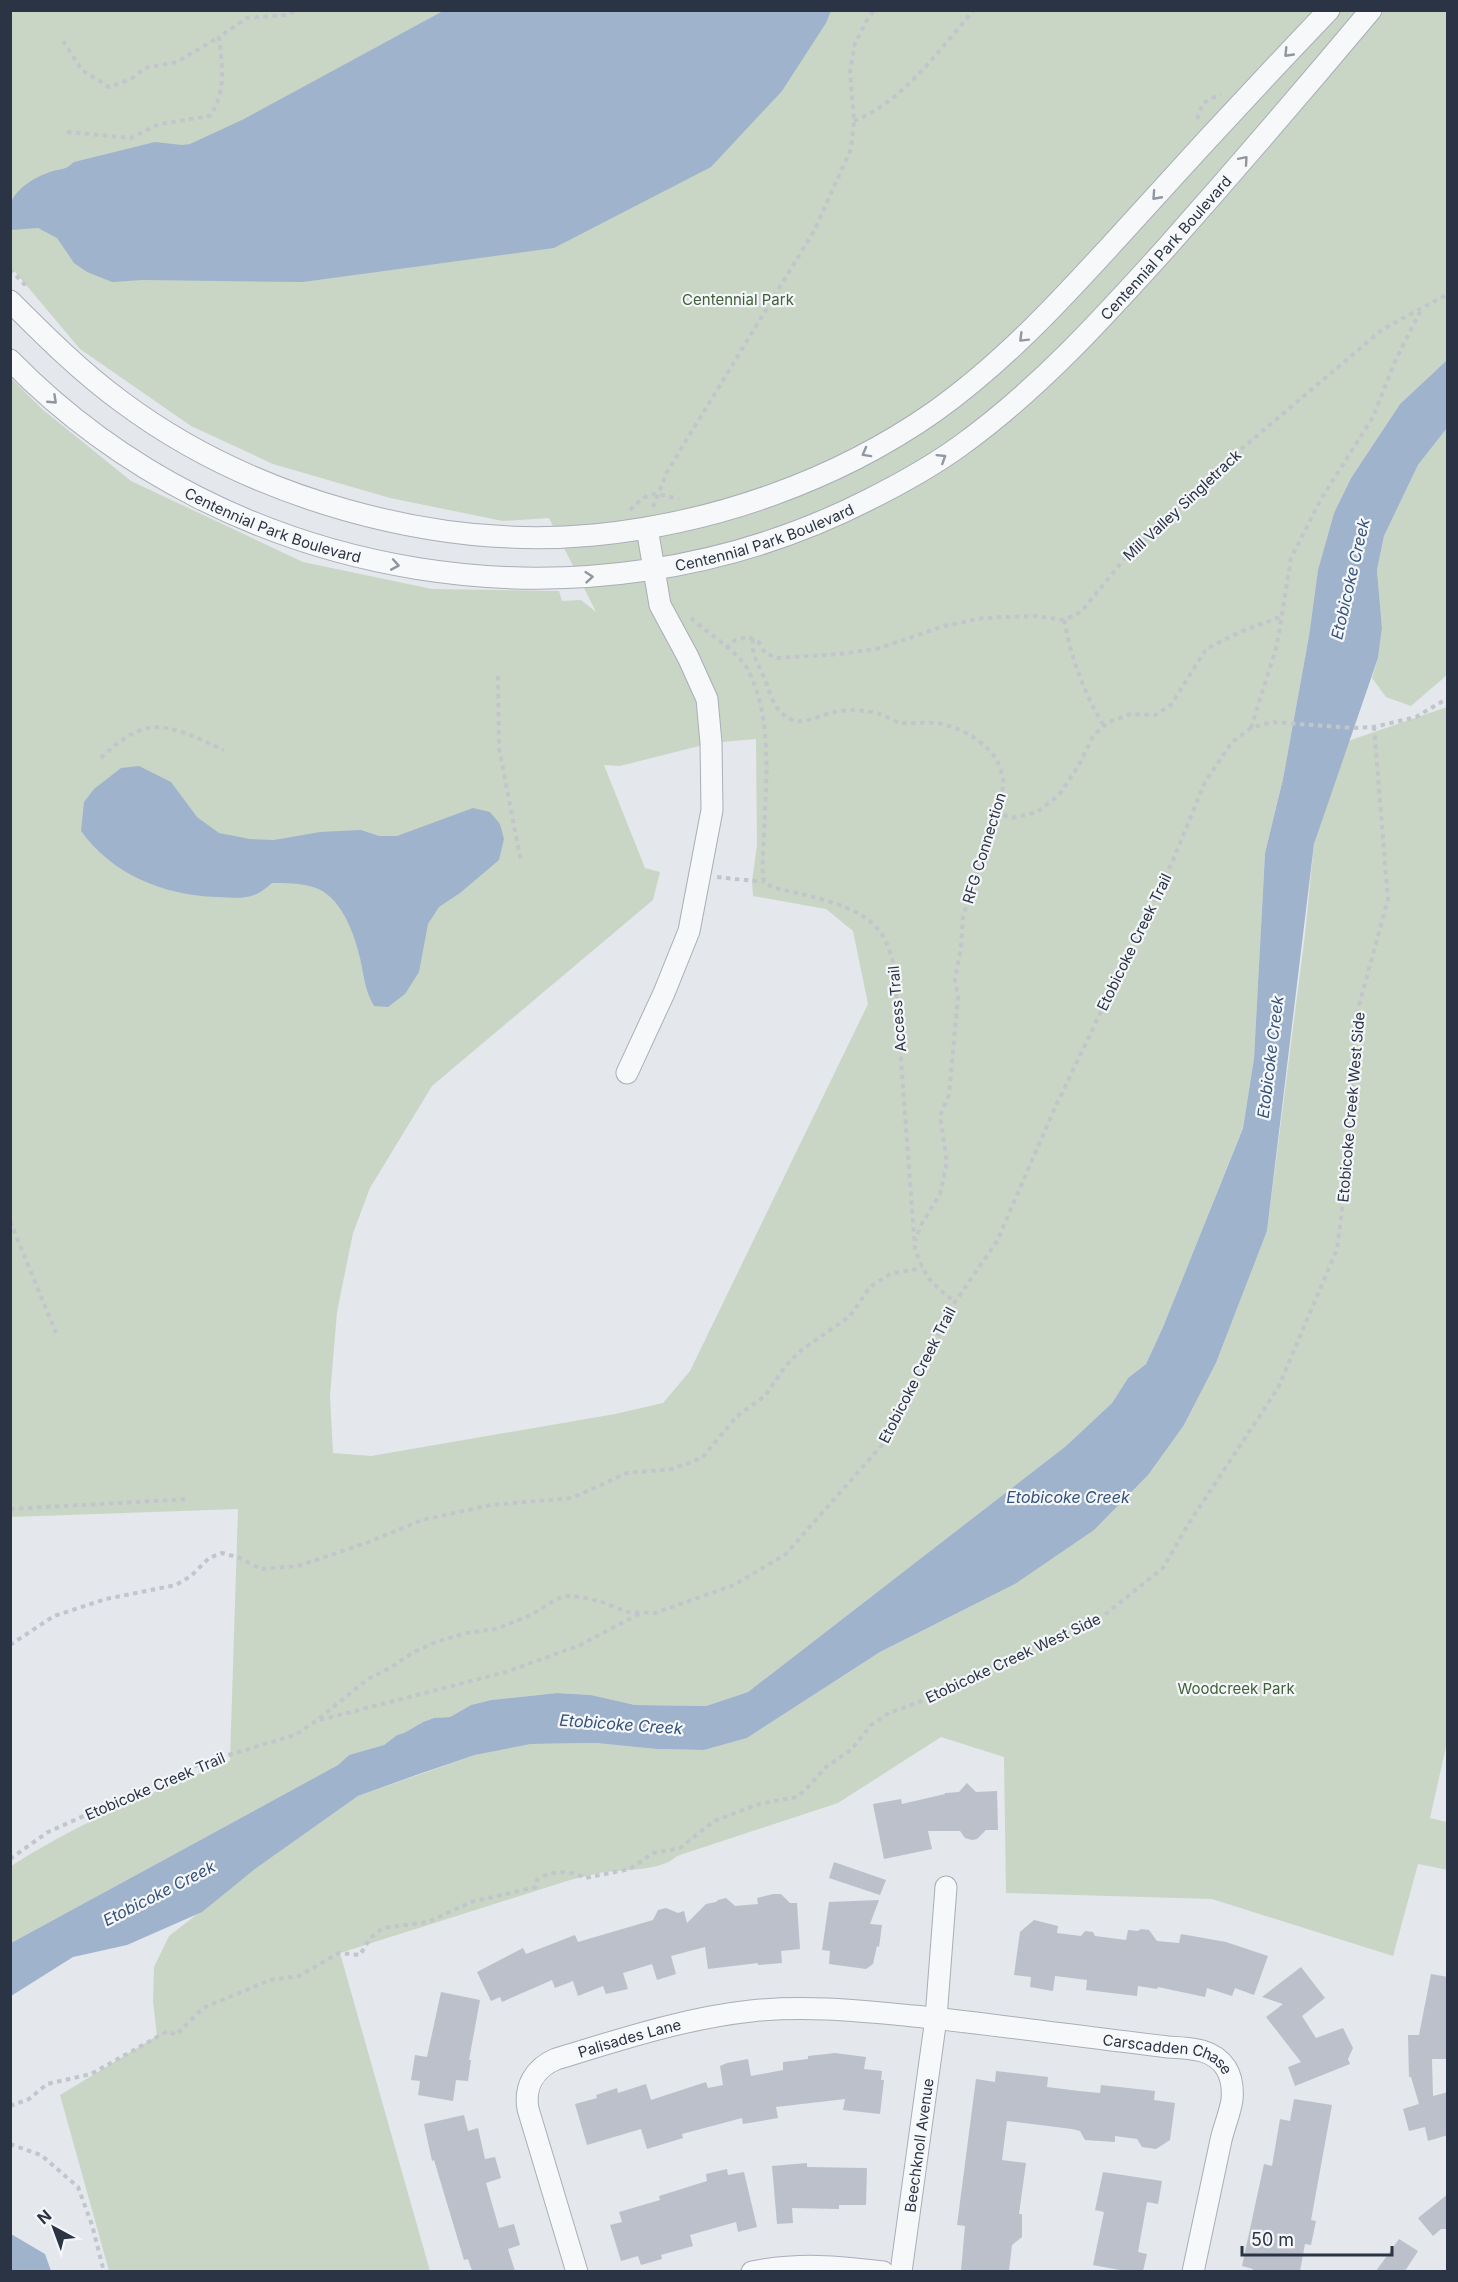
<svg xmlns="http://www.w3.org/2000/svg" width="1458" height="2282" viewBox="0 0 1458 2282" font-family="Inter,sans-serif">
	<rect width="100%" height="100%" fill="#e4e7ec"/>
	<path fill="#c9d6c5" fill-rule="evenodd" d="M10,11H1448L1447,360L1400,404L1351,478L1334,513L1318,571L1309,636L1283,779L1265,853L1254,1058L1243,1127L1163,1327L1146,1364L1128,1378L1112,1403L1066,1446L748,1692L706,1706L635,1705L591,1695L557,1693L491,1700L471,1705L450,1717L434,1718L423,1722L404,1733L397,1735L384,1745L349,1755L338,1765L11,1943V1866C79,1822 154,1792 230,1761L238,1509L11,1517V378L42,409L131,481L303,562L432,589L559,591L562,601L581,600L596,612L549,518L503,521L390,498L273,464L191,426L80,349L11,267ZM756,739L757,845L752,881L753,896L826,909L853,931L868,1004L690,1371L663,1403L615,1414L371,1456L333,1453L330,1396L337,1312L353,1233L370,1188L432,1086L653,900L660,872L645,868L604,765L620,766L711,743Z
		M1447,428V675L1411,706L1386,697L1372,678L1378,658L1382,628L1377,570L1384,536L1418,465Z
		M1447,707L1448,1738L1430,1818L1447,1822L1448,1870L1418,1864L1393,1956L1212,1899L1006,1893L1004,1757L941,1737L838,1803L677,1856C661,1872 621,1869 599,1873C589,1875 580,1878 570,1880L340,1953L430,2271H109L60,2095L157,2036L153,2001L154,1967L169,1936L255,1869L358,1796L475,1755L531,1744L596,1743L656,1749L704,1750L747,1738L880,1652L1015,1584L1184,1425L1216,1363L1267,1231L1305,934L1314,844L1348,741Z"/>
	<path fill="#9fb4cc" d="M443,11H831L826,23L782,91L711,167L554,248L303,282L143,280L112,282L87,272L74,263L57,238L38,228L11,230C10,222 9,214 10,206C14,188 37,176 53,171C62,169 67,169 74,162L155,142L182,145L190,144L244,119Z
		M1447,360V428L1418,465L1384,536L1377,570L1382,628L1378,658L1314,844L1267,1231L1216,1363L1184,1425L1148,1475L1094,1530L1015,1584L880,1652L747,1738L704,1750L656,1749L596,1743L531,1744L475,1755L419,1774L358,1796L255,1869L202,1912L127,1945L73,1957L11,1996V1943L338,1765L349,1755L384,1745L397,1735L404,1733L423,1722L434,1718L450,1717L471,1705L491,1700L557,1693L591,1695L635,1705L706,1706L748,1692L1066,1446L1112,1403L1128,1378L1146,1364L1163,1327L1243,1128L1254,1058L1265,853L1283,779L1309,636L1318,570L1334,513L1351,478L1400,404Z
		M139,766L171,782L197,817L219,833L250,839L274,840L320,832L339,831L361,830L379,836H397L473,808L490,812L500,824L504,839L499,860L460,893L439,907L428,924L419,972L405,994L388,1007L374,1006C365,991 364,976 360,958C354,933 341,895 313,887C300,883 286,883 272,883C253,901 241,898 217,897C163,895 113,875 81,831L84,802L94,789L121,768Z
		M11,2234L45,2254L51,2271H11Z"/>
	<path fill="#bbc0ca" d="M967,1783L976,1792L997,1791L998,1830H986L977,1839L972,1840L965,1838L960,1831H928L932,1849L884,1859L873,1804L901,1799L902,1804L945,1794V1793L959,1792Z
		M834,1862L886,1880L880,1895L829,1878Z
		M773,1894H781L790,1903H797L800,1949L781,1951L782,1963L758,1965V1963L708,1969L705,1947L671,1956L676,1974L657,1980L652,1964L623,1973L628,1989L606,1994L603,1986L578,1996L573,1981L555,1988L552,1980L502,2002L500,1997L491,2001L477,1972L523,1948L526,1954L575,1935L578,1942L653,1920L658,1910L666,1908L678,1913L684,1911L687,1923L706,1904L716,1902L718,1900L726,1898L735,1906L758,1904L757,1898Z
		M879,1900L870,1924L882,1925L879,1947L877,1946L873,1964L866,1969L829,1964L830,1951L822,1950L829,1902Z
		M1034,1920L1058,1926L1057,1933L1081,1936L1085,1931L1093,1932L1095,1936L1126,1940L1128,1930L1138,1931L1141,1929L1149,1930L1157,1941L1179,1943L1181,1934L1226,1942L1268,1956L1254,1995L1235,1988L1232,1996L1207,1988L1205,1997L1158,1987L1157,1989L1138,1986L1137,1996L1086,1990L1087,1980L1055,1976L1053,1991L1030,1987L1031,1977L1014,1975L1020,1932Z
		M1301,1967L1325,1998L1302,2016L1316,2038L1343,2028L1353,2048L1348,2059L1350,2064L1295,2086L1288,2067L1301,2062L1266,2017L1283,2004L1262,1997Z
		M1431,1974L1448,1977V2059H1432L1433,2096L1448,2092V2135L1428,2141L1425,2127L1409,2131L1403,2109L1419,2104L1411,2077H1409L1408,2035H1419Z
		M441,1992L480,2000L469,2060H471L468,2081L456,2080L453,2101L418,2095L420,2081L411,2080L415,2055L427,2057Z
		M835,2053L866,2057L864,2069L882,2071L881,2080H884L880,2114L843,2110L845,2099L776,2107L778,2118L743,2124L742,2118L682,2134L683,2138L647,2149L641,2129L587,2145L575,2104L597,2098L596,2095L617,2088L618,2093L646,2084L651,2100L706,2082L708,2088L723,2085L720,2066L727,2063L748,2059L751,2076L783,2070V2062L808,2059V2056Z
		M996,2071L1048,2077L1047,2087L1079,2091L1100,2093L1101,2085L1155,2091L1154,2100L1175,2103L1170,2140L1156,2149L1142,2147L1137,2139L1115,2136V2142L1085,2140L1080,2131L1072,2129L1007,2121L1002,2160L1026,2163L1019,2214H1022V2237L1012,2245L1009,2271H961L965,2226L957,2225L976,2079L995,2082Z
		M1294,2099L1332,2105L1311,2220L1316,2221L1311,2245L1305,2244L1300,2271H1252L1253,2269L1242,2266L1264,2164L1272,2166L1280,2119L1290,2121Z
		M464,2115L468,2131L478,2128L485,2159L495,2157L501,2178L486,2183L499,2228L514,2224L520,2245L508,2249L515,2271H472L468,2259L464,2260L434,2160L432,2161L424,2124Z
		M807,2163V2167L867,2168L866,2205H839V2209L792,2208L793,2223L777,2224L772,2166Z
		M727,2169L728,2175L744,2172L757,2227L738,2232L736,2222L690,2235L693,2246L661,2255L662,2259L641,2265L638,2256L621,2261L610,2225L622,2222L619,2212L660,2200L659,2196L707,2181L706,2174Z
		M1103,2172L1162,2181L1158,2204L1147,2202L1138,2252L1147,2254L1143,2271H1125L1093,2265L1104,2212L1095,2210Z
		M1448,2194V2229H1441L1433,2236L1418,2218Z
		M1399,2239L1418,2251L1405,2271H1376Z"/>
	<g fill="none" stroke-linecap="round" stroke-linejoin="round">
		<defs>
			<g id="minor">
				<path d="M10,301C46,337 81,372 122,402C251,498 434,550 594,535C715,523 835,481 934,412C1010,358 1072,288 1134,220C1198,149 1263,79 1329,10"/>
				<path id="s1" d="M10,360C231,586 587,643 868,500C900,484 931,467 960,446C1038,390 1103,318 1167,247C1236,169 1304,90 1371,10"/>
				<path d="M627,1073L664,993L689,931L712,810L711,743L707,699L688,657L660,605L647,528"/>
				<path id="s2" d="M577,2272L528,2109C524,2086 535,2068 556,2059C619,2040 685,2018 751,2011C806,2005 860,2011 914,2016C999,2025 1083,2037 1168,2047C1189,2048 1213,2048 1226,2068C1232,2078 1233,2089 1232,2100C1230,2113 1224,2127 1221,2140C1212,2184 1202,2228 1193,2272"/>
				<path d="M752,2272C797,2263 838,2266 883,2272"/>
				<path id="s3" d="M901,2272L936,2018L946,1887"/>
			</g>
		</defs>
		<use href="#minor" stroke="#a9aeb7" stroke-width="23"/>
		<path stroke="#c2c5cb" stroke-width="4" stroke-dasharray="4.5 4.5" stroke-linecap="butt" d="M63,41L82,70L109,87L131,79L145,68L177,62L219,37
			M1197,119L1203,103L1221,94
			M854,121C904,101 939,50 974,10
			M67,132L131,138L159,124L210,116C227,91 222,65 219,37L247,18L285,15L299,10
			M10,269L26,286
			M653,507L667,472L814,231L851,149L854,121L850,71L855,43L867,20L874,10
			M630,510C651,489 652,493 679,499
			M691,618C707,633 738,651 748,670C773,719 766,780 764,833C764,850 761,865 764,882L772,887C802,895 855,903 876,927C886,937 890,952 894,965L915,1249C926,1279 930,1282 955,1302
			M1064,620C1071,657 1084,694 1104,726
			M753,639C751,657 760,666 766,682C771,697 775,711 790,719C804,726 821,714 834,712C849,709 866,710 880,714C887,717 894,721 901,723C912,724 923,722 934,723C953,724 977,737 990,751C999,760 1002,773 1004,784L963,917L961,948L955,979L958,997L949,1095L940,1116L947,1162L940,1194L921,1225L915,1241
			M726,648L735,640L748,637L758,641L765,653L777,658L840,654L880,648L944,626L983,618L1035,616L1064,620L1081,612L1130,552L1170,517L1214,472L1383,329L1448,294
			M498,676L499,748L521,862
			M1251,728L1277,645L1291,558L1321,499L1373,417L1396,359L1421,310
			M101,758C149,711 170,726 224,750
			M995,812L1012,818L1037,812L1059,795L1079,765L1093,736L1107,723L1130,714L1155,715L1171,705L1206,649L1240,632L1282,616
			M717,877L764,882
			M10,1221L56,1333
			M10,1509L189,1499
			M10,1645L54,1616L106,1599L176,1585L191,1576L209,1558L222,1553L240,1558L261,1569L298,1566L366,1543L422,1520L491,1505L572,1498L627,1473L672,1469L702,1458L737,1416L765,1396L784,1368L800,1351L850,1316L870,1287L890,1274L922,1268
			M320,1720L506,1672L578,1646L639,1614
			M10,1859L48,1832L202,1763L295,1735L316,1721L368,1679L390,1668L414,1652L436,1642L466,1633L496,1629L531,1615L555,1600L566,1596L581,1597L602,1602L627,1612L655,1613L734,1585L786,1554L882,1445L955,1302L997,1241L1053,1112L1171,865L1205,782L1232,742L1251,728L1272,722L1352,728L1374,727L1416,717L1448,698
			M10,2106L29,2099L47,2084L91,2074L168,2031L176,2035L203,2008L270,1980L299,1976L339,1953L360,1955L370,1938L383,1928L428,1922L471,1902L536,1887L537,1880C549,1870 572,1870 585,1878L630,1869L653,1853L680,1848L714,1821L759,1804L797,1797L808,1787L826,1767L851,1750L871,1725L889,1713L924,1700L945,1689L976,1678L1003,1659L1107,1613L1163,1568L1189,1523L1278,1388L1337,1249L1348,1163L1355,1020L1388,899L1374,727
			M10,2144L41,2155L78,2187L92,2225L104,2272"/>
		<use href="#minor" stroke="#f7f8fa" stroke-width="21"/>
	</g>
	<defs><path id="oneway-chevron" d="M-2-3.5L2.5 0L-2 3.5" fill="none" stroke-width="1.6" stroke-linecap="round" stroke-linejoin="round" transform="scale(1.5)"/></defs>
	<g stroke="#9196a0">
		<use href="#oneway-chevron" transform="translate(1288 53) rotate(134)"/>
		<use href="#oneway-chevron" transform="translate(1244 160) rotate(-49)"/>
		<use href="#oneway-chevron" transform="translate(1156 196) rotate(132)"/>
		<use href="#oneway-chevron" transform="translate(1023 338) rotate(135)"/>
		<use href="#oneway-chevron" transform="translate(53 400) rotate(43)"/>
		<use href="#oneway-chevron" transform="translate(866 453) rotate(151)"/>
		<use href="#oneway-chevron" transform="translate(942 458) rotate(-32)"/>
		<use href="#oneway-chevron" transform="translate(395 565) rotate(10)"/>
		<use href="#oneway-chevron" transform="translate(589 577) rotate(-5)"/>
	</g>
	<g text-anchor="middle" dominant-baseline="central" stroke-width="4.5" stroke-linejoin="round" paint-order="stroke">
		<g font-size="15" fill="#2b3445" stroke="#f4f6f9">
			<text stroke="none"><textPath href="#s1" startOffset="1322">Centennial Park Boulevard</textPath></text>
			<text transform="translate(1182 505) rotate(-43)">Mill Valley Singletrack</text>
			<text stroke="none"><textPath href="#s1" startOffset="314">Centennial Park Boulevard</textPath></text>
			<text stroke="none"><textPath href="#s1" startOffset="818">Centennial Park Boulevard</textPath></text>
			<text transform="translate(984 848) rotate(-73)">RFG Connection</text>
			<text transform="translate(1134 942) rotate(-64)">Etobicoke Creek Trail</text>
			<text transform="translate(897 1009) rotate(-95)">Access Trail</text>
			<text transform="translate(1351 1107) rotate(-85)">Etobicoke Creek West Side</text>
			<text transform="translate(917 1375) rotate(-63)">Etobicoke Creek Trail</text>
			<text transform="translate(1013 1658) rotate(-25)">Etobicoke Creek West Side</text>
			<text transform="translate(155 1786) rotate(-23)">Etobicoke Creek Trail</text>
			<text stroke="none"><textPath href="#s2" startOffset="309">Palisades Lane</textPath></text>
			<text stroke="none"><textPath href="#s2" startOffset="855">Carscadden Chase</textPath></text>
			<text stroke="none"><textPath href="#s3" startOffset="128">Beechknoll Avenue</textPath></text>
		</g>
		<g font-size="15" fill="#3f6138" stroke="#f4f6f9">
			<text x="738" y="299">Centennial Park</text>
			<text x="1236" y="1688">Woodcreek Park</text>
		</g>
		<g font-size="16" font-style="italic" fill="#34527a" stroke="#f4f6f9">
			<text transform="translate(1350 579) rotate(-77)">Etobicoke Creek</text>
			<text transform="translate(1270 1057) rotate(-83)">Etobicoke Creek</text>
			<text x="1068" y="1497">Etobicoke Creek</text>
			<text transform="translate(621 1724) rotate(4)">Etobicoke Creek</text>
			<text transform="translate(159 1893) rotate(-27)">Etobicoke Creek</text>
		</g>
	</g>
	<rect width="1458" height="2282" fill="none" stroke="#2b3445" stroke-width="24"/>
	<g transform="translate(54 2228) rotate(319)" stroke="#f4f6f9" stroke-width="4.5" paint-order="stroke">
	<path d="M0-4.5L10 22L0 15L-10 22Z" fill="#2b3445"/>
	<text y="-9" font-size="16" font-weight="bold" text-anchor="middle" fill="#2b3445">N</text>
	</g>
	<path d="M1242 2246v9h150v-9" fill="none" stroke="#2b3445" stroke-width="3"/>
	<text x="1251" y="2246" font-size="18" fill="#2b3445" stroke="#f4f6f9" stroke-width="4.5" paint-order="stroke">50 m</text>
</svg>
